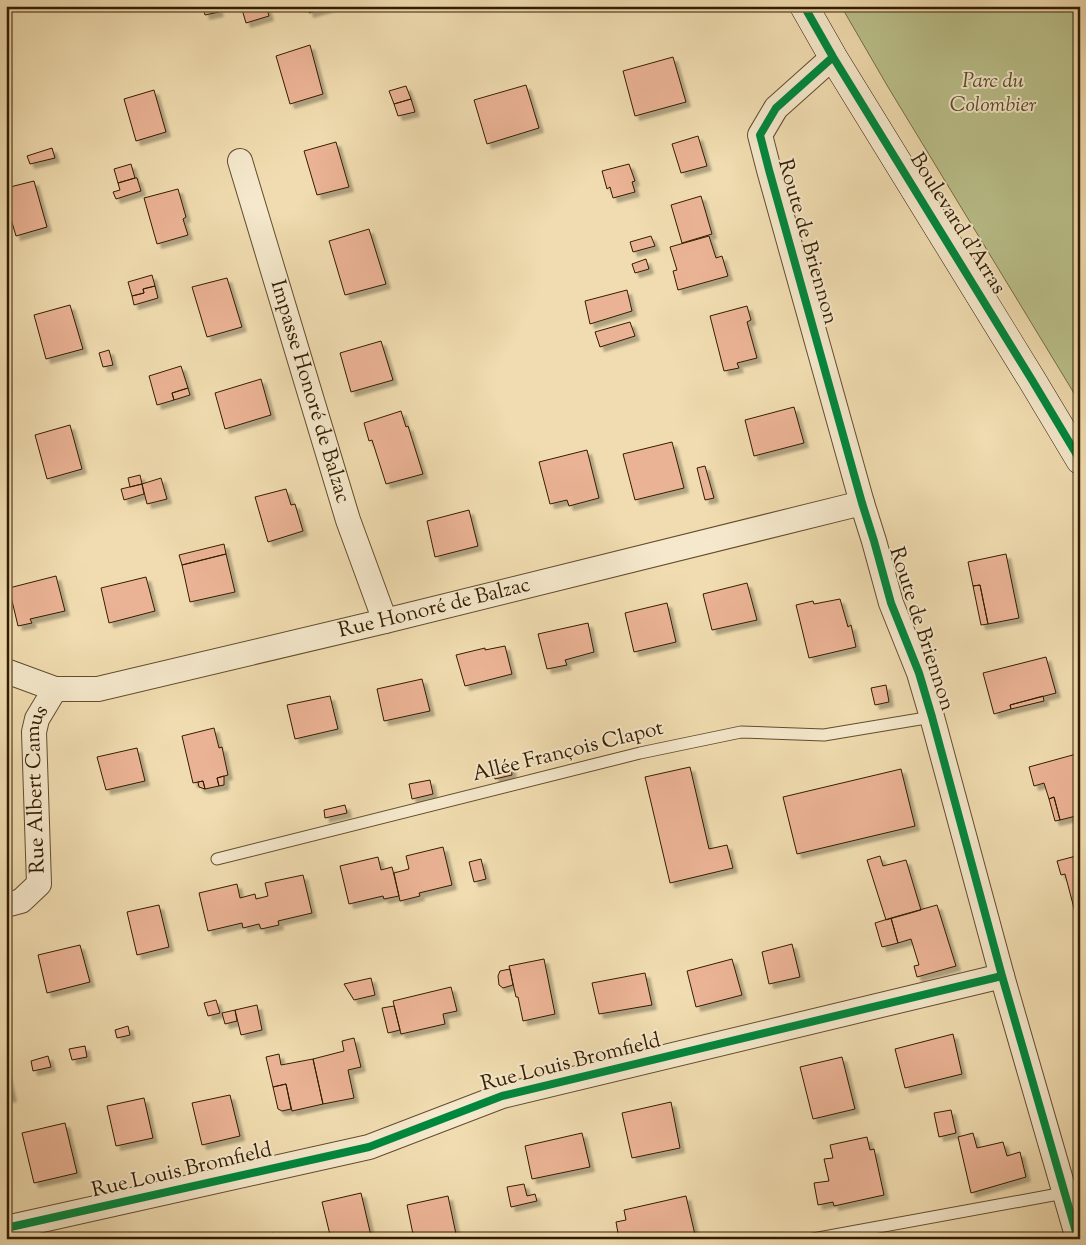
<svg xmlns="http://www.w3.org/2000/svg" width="1086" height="1245" viewBox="0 0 1086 1245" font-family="'Sorts Mill Goudy',serif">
	<defs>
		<filter id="shadow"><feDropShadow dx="4.5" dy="4.5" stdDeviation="1" flood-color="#0004"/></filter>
	</defs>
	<rect width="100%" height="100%" fill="#f0dcb0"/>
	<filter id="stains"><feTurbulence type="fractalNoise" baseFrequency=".004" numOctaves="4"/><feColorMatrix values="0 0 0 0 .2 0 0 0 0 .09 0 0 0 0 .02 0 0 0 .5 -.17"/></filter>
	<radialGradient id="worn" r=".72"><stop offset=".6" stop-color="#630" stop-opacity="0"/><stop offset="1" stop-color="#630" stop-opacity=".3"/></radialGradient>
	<path fill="#bac08b" stroke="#766e46" d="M841,6H1080V403L888,87Z"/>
	<path fill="#ebb395" stroke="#321d00" filter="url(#shadow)" d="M203,6H217L219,12L205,15Z
		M241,6H266L269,16L246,23Z
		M307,6H330V7L309,13Z
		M310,45L323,94L290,104L276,56Z
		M673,57L686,102L635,116L623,71Z
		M526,85L539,128L487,144L474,100Z
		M406,86L411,99L394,104L389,91Z
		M154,90L166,132L136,141L124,99Z
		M411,99L415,112L398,116L394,104Z
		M698,136L707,166L681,173L672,144Z
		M336,142L349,187L317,195L304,151Z
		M52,148L55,158L30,164L27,156Z
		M131,164L135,178L118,183L114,169Z
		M629,164L635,181L632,182L635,192L613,198L610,187L607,189L602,171Z
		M135,178H137L141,191L116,199L113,192L120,190L118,183Z
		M34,181L47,227L16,236L6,202V188Z
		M178,189L186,217L183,219L188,235L157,244L144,198Z
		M701,196L712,234L682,243L671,205Z
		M369,229L386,284L345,295L329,241Z
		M651,236L655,246L633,252L630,242Z
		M709,236L716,258L722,256L728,276L678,290L673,271L677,270L670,247Z
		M646,259L649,269L635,273L632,264Z
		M152,275L155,286L143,289L144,293L132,296L128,282Z
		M227,278L242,327L207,337L192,287Z
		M155,286L158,298L134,305L132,296L144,293L143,289Z
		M627,290L632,311L590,324L585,301Z
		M70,305L83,349L46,359L34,315Z
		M747,306L751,320L747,322L757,358L737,363L739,368L724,371L710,316Z
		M630,322L635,336L600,347L595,332Z
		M381,341L393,380L351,392L340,353Z
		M109,350L113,365L103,367L99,353Z
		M181,366L188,388L172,393L174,400L157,405L149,376Z
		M261,379L271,415L225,429L215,393Z
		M188,388L190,395L174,400L172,393Z
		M794,407L804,443L754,456L745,420Z
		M401,411L406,427L408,426L423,474L386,484L372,440L369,441L364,423Z
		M70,425L82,469L47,479L35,435Z
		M672,442L684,488L635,500L623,454Z
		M587,450L599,498L569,506L567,500L550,504L539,462Z
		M705,466L714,498L705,500L697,468Z
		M140,475L142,484L130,487L128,478Z
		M161,478L167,499L147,504L142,484Z
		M142,484L144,494L124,500L121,489Z
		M286,489L291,505L295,504L303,531L268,542L255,497Z
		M469,510L478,546L435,557L427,521Z
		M224,544L226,554L182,565L179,555Z
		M226,554L235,592L190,602L182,565Z
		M1006,554L1019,618L988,624L980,585L973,586L968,562Z
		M56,576L65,611L30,619L32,623L18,626L9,588Z
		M146,577L155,611L109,623L101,588Z
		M747,583L757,620L712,630L703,594Z
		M980,585L988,624L981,625L973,586Z
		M840,599L848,627L851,625L856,647L809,658L796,605L813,601L814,604Z
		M667,603L676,642L634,652L625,613Z
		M588,623L594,652L565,660L567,665L547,669L538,634Z
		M505,646L512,674L465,686L456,655L485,648V650Z
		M1046,657L1056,693L1010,705L1011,709L994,714L983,673Z
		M422,679L430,711L384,721L377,689Z
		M886,685L889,702L875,705L871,688Z
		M330,696L338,729L295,739L287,705Z
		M1043,696L1044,701L1011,709L1010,705Z
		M214,728L219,748L222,747L228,775L217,778L219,786L205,789L203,781L193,783L182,736Z
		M137,748L145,781L106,790L97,757Z
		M1080,753V815L1060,820L1054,797L1049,799L1044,783L1034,786L1029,767Z
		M511,766L512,775L495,779L493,770Z
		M690,767L709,849L727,845L733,868L670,883L645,777Z
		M901,769L915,826L797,854L783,797Z
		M224,776V785L219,786L217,778Z
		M430,780L433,794L412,799L409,784Z
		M203,781L205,789L199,787L198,782Z
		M1054,797L1060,820L1055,821L1049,799Z
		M345,805L347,813L325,818L324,810Z
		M443,847L452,885L419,893L420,896L400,901L394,873L409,869L406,856Z
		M1080,855V911L1075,912L1065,874L1061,875L1057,861Z
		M880,856L883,866L906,860L921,910L886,920L867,860Z
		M378,857L381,870L392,867L399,896L384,899L383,896L349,904L340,866Z
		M481,859L486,879L474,882L469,862Z
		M303,875L312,913L278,921L279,925L261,929L259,924L243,928L242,923L208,931L199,893L237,884L240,898L255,894L256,899L268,896L265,883Z
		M159,905L169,947L137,955L127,912Z
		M937,905L956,966L917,977L914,966L919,965L911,939L898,943L891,918Z
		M891,918L898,943L882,947L875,923Z
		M792,944L800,977L769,984L762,952Z
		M80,945L90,982L47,993L38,955Z
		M544,959L555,1014L523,1021L518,997H516L509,966Z
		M732,959L742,995L696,1007L687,971Z
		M510,969L513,985L503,988L499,985L498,976L500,971Z
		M645,973L652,1005L599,1014L592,983Z
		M371,978L375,995L354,1000L344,984Z
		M451,987L457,1011L443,1014L445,1024L401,1034L393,1001Z
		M216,1000L220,1013L208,1016L204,1003Z
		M257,1005L262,1030L241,1035L235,1010Z
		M394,1006L400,1030L388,1033L382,1008Z
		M235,1010L237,1021L225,1024L222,1013Z
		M128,1026L130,1035L117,1038L115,1030Z
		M953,1034L962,1074L905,1088L895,1049Z
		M354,1038L361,1067L348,1070L354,1098L323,1104L313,1059L344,1051L342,1041Z
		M85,1046L87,1057L72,1060L69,1049Z
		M279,1054L281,1065L313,1059L323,1104L292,1111L286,1084L273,1087L266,1057Z
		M48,1056L51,1067L33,1071L31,1061Z
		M842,1057L855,1109L813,1119L800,1067Z
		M6,1071L12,1097L6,1098Z
		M286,1084L291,1109L282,1111L278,1109L273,1087Z
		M230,1095L240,1136L202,1145L192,1103Z
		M144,1098L153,1138L116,1146L107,1106Z
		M671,1102L680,1148L632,1158L622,1113Z
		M951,1110L956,1133L939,1137L934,1113Z
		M65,1123L77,1173L34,1183L22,1133Z
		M582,1133L590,1167L532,1179L525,1146Z
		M973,1133L977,1148L1003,1142L1007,1156L1020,1152L1026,1177L971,1193L958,1137Z
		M867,1137L870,1150L874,1149L884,1195L834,1206L833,1202L818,1205L814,1183L829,1181L824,1159L833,1158L830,1145Z
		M524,1184L527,1196L535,1194L537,1201L511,1207L507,1187Z
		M361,1193L371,1236L357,1239H331L322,1202Z
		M448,1196L457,1239H414L407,1205Z
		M686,1196L696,1239H619L616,1222L626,1220L624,1210Z
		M274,1233L275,1239H248Z
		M174,1235L175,1239H156Z
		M1000,1235L1001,1239H983Z"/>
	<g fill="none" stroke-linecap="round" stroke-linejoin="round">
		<defs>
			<path id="lane" d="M217,859L640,753L741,732L824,735L932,717
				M813,1239L1064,1193"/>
			<g id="street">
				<path d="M833,57L776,108L760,135L769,170L862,503L874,541L891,603L919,673L932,717L1002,976L1078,1239"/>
				<path id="s1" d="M240,161L348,520L385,621"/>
				<path id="s2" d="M6,671L55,689H98L385,621L862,503"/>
				<path id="s3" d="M6,905L21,901L39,884L34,732L37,719L55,689"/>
				<path d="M6,1228L369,1147L502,1096L1002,976"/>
			</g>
			<path id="secondary" d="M804,6L833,57L1032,380L1080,460"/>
		</defs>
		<use href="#lane" stroke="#624d2c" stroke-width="13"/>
		<use href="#street" stroke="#624d2c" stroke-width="26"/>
		<use href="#secondary" stroke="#321d00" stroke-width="29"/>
		<use href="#lane" stroke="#f5e8cc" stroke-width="11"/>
		<use href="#street" stroke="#f5e8cc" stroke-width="24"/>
		<use href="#secondary" stroke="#f5e8cc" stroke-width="28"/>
		<defs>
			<path id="cycleway" d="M804,6L833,57L1032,380L1080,460
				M833,57L776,108L760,135L769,170L862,503L874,541L891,603L919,673L932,717L1002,976L1078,1239
				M6,1228L369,1147L502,1096L1002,976"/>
		</defs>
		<use href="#cycleway" stroke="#f5e8cc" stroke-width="11"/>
		<use href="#cycleway" stroke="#00873e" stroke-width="8"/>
	</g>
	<g text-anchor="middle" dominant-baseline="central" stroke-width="4" stroke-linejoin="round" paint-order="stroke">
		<g font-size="21" font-style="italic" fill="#5b4e2a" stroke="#f5e8cc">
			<text x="993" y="82">Parc du<tspan x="993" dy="24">Colombier</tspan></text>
		</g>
		<g font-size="21" fill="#321d00" stroke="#f5e8cc">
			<text transform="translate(957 224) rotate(58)">Boulevard d'Arras</text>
			<text transform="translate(807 242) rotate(74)">Route de Briennon</text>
			<text stroke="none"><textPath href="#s1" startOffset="241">Impasse Honoré de Balzac</textPath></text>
			<text stroke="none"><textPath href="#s2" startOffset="441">Rue Honoré de Balzac</textPath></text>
			<text transform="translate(921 629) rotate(72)">Route de Briennon</text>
			<text transform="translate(568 752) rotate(-14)">Allée François Clapot</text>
			<text stroke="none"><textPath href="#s3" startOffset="135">Rue Albert Camus</textPath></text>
			<text transform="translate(571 1063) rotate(-14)">Rue Louis Bromfield</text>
			<text transform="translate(182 1171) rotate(-13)">Rue Louis Bromfield</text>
		</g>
	</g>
	<rect width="1086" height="1245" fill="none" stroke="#f0dcb0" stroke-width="25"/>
	<rect x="8" y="8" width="1071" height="1230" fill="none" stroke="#321d00" stroke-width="2.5"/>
	<rect x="12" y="12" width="1061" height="1220" fill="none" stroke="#321d00"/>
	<rect width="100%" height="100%" filter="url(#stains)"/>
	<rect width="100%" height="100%" fill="url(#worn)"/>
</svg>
